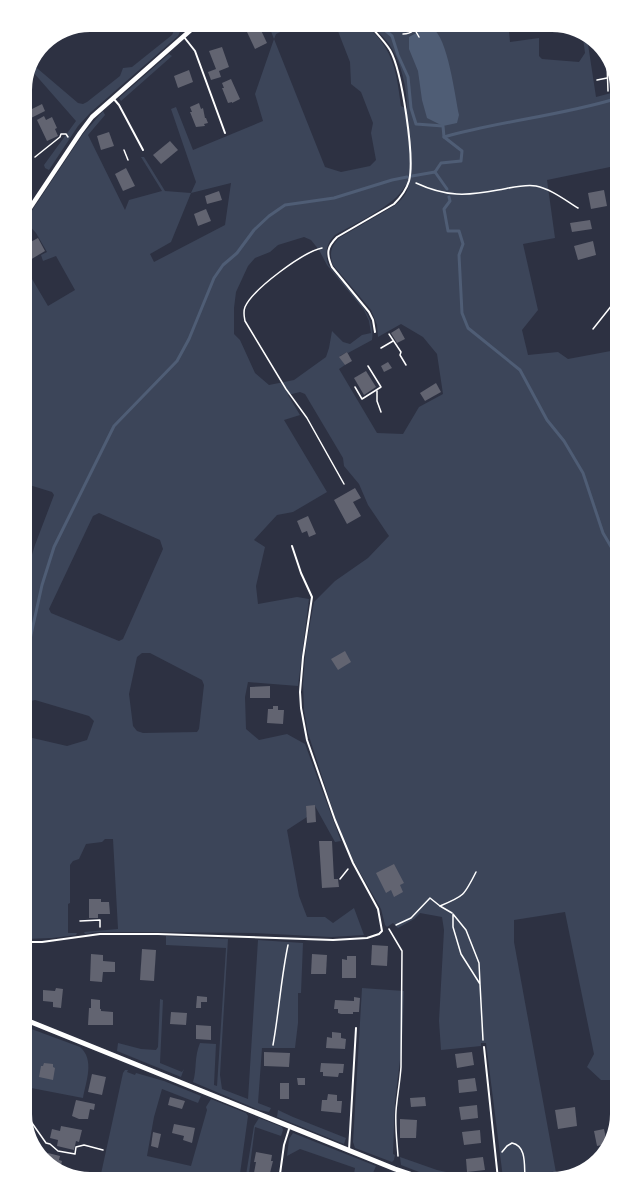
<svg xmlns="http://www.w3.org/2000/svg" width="641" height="1204" viewBox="0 0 641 1204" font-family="Manrope,sans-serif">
<rect width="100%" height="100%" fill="#2d3142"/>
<g fill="#3c4559" fill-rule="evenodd">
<path d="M176,21H179C181,27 181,31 178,36L91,112L78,126L49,170L45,168L44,165L76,121L33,72L21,86L31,63L78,103L83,104L87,102L120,76L123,68L132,67L172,35L175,28Z"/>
<path d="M267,21H305L276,34L274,39L325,167L341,172L370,166L376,160L371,133L373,123L361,92L351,84L350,62L334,21H363C370,29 379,37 385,47C396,64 398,85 401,106L407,109C407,88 401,61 389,44C383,36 375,29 369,21H508L510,42L539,38V56L542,59L579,62L585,53L582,30L586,31L596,97L615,92V194L610,167L547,180L555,238L523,244L538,310L522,330L528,355L558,352L568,359L616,350L620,1080H601L587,1067L594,1054L565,912L514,920V942L557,1178H503L486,1043H481V1046L441,1050L439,1021L444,930L442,917L420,913L414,919L398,928L393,923L387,927L385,925L381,909L354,862L336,820L308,733L304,710L303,684L306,646L314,602L335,581L368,558L389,536L368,505L359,484L344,466L343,458L305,394L300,392L288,395L300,415L284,420L327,492L293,512L277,515L254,540L265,547L256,586L258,604L297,597L309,599L298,686L248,682L245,697L246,729L259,740L287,734L305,744L341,841L335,842L315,806H306L307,817L287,830L299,896L307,917H325L333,923L354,908L364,935L331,937L252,933L151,932H96L85,934L84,932L118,929L113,839H105L102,842L86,844L79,859L73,861L70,865V903L68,904V933H77L76,935L52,938L25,939L24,736L67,746L87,740L94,721L89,716L35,700L31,701L24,711V580L35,545L54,495L52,492L23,483L22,262L48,306L75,290L56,256L43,261L41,255L47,252L36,233L25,221L83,134L103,111L105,115L88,135L125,210L129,200L162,191L141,157H144L165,191L191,193L196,182L171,109L176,107L193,150L263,121L255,94L274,39ZM231,183L225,225L154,262L150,254L171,242L191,193ZM409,185C406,195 402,200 394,206L339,238C331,247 329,253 333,265L371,310L377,325L378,337L401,324L423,337L437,354L443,394L419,407L403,434L377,433L339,369L345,365L340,356L347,352L348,353L372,340C377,310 343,287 328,264C325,252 326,244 335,235C354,224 396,205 405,186ZM304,237L311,240L319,250L327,265L364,310L369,321L371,333L362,335L350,344L343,342L332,331L329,348L326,357L294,380L269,385L255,373L240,340L234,334V308L236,292L248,266L255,258L270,252L278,245ZM99,513L160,540L163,549L123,639L119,641L51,613L49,609L93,516ZM142,653H150L202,680L204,685L199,729L197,732L143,733L137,731L133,726L129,694L137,657Z"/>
<polygon points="169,54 172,56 121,101 119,98"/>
<path d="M166,936L228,939L220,1075L222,1089L248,1099L258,940L303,943L301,993H298V1023L295,1048H262L258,1103L271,1108L269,1112L259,1110L193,1082C197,1069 194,1057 200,1043L216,1044L214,1085L217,1086L226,948L166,945Z"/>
<polygon points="362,988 404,991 402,1044 395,1101 393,1154 395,1155 394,1160 392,1162 355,1148 353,1142"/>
<polygon points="160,999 163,1000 160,1063 182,1072 184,1069 181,1077 117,1051 118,1043 141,1049 156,1050 158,1047"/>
<path d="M26,1027L80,1047C95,1060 86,1081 83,1098L26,1087Z"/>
<polygon points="125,1070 128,1070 127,1072 135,1075 136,1073 164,1081 201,1096 198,1103 162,1089 154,1117 147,1156 191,1166 207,1110 206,1107 211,1099 246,1113 248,1116 239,1181 99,1183 123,1073"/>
<polygon points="278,1110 293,1117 346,1138 344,1144 277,1117"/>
<polygon points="259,1118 282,1127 283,1130 281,1136 255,1127 248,1181 245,1181 254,1126"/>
<polygon points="293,1133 376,1166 370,1180 353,1180 355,1168 300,1149 287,1156 289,1139"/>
<polygon points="400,1157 437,1170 478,1179 437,1179 401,1165"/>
</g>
<path fill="#4f5d75" d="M432,28C448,37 455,97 459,115L457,123L443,126L427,118L422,100L418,71L409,49V37L422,30Z"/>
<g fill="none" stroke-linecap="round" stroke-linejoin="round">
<g stroke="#4f5d75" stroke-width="3">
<polyline points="374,21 392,36 398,55 408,77 411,108 416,124 443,126 444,137 462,151 461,161 441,163 435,172"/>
<path d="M444,137C500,121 559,116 615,99"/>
<polyline points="435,172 447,189"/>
<polyline points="412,176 435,172"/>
<polyline points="449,197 450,201 444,209 448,231 459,231 463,244 459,255 462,313 468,328 520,370 547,420 564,441 583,473 603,533 617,557"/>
<polyline points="25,662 42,585 54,547 114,426 177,361 189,339 214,278 223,265 237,253 254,230 269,216 285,205 334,198 392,180 407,177"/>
</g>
</g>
<g fill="#626471">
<polygon points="259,26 267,43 255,49 247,32"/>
<polygon points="222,47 229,67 219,71 221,77 211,80 208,72 216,69 209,51"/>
<polygon points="189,70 193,82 178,88 174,76"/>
<polygon points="231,79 240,99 232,103 232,102 228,103 222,88 224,88 222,83"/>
<polygon points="199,103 201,109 203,108 205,118 206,118 208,123 204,124 205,126 196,127 190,112 192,112 190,107"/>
<polygon points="42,104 45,111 25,121 22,114"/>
<polygon points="44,116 46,120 52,117 57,128 55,129 58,136 47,141 37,120"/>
<polygon points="109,132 114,146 101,150 97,136"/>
<polygon points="170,141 178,150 161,164 153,155"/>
<polygon points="126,168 135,186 123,191 115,174"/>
<polygon points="604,190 607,206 591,209 588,193"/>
<polygon points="219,191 222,200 207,204 205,196"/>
<polygon points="206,209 211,221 198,226 194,214"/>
<polygon points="590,220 592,229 572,232 570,223"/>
<polygon points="38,238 45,251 30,260 23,246"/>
<polygon points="593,241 596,255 578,260 574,246"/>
<polygon points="399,328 405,339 397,343 391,333"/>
<polygon points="347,352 352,361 345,365 339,357"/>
<polygon points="388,362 392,368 384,372 381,366"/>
<polygon points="366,371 376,387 364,395 354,378"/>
<polygon points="436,383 441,392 425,401 420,393"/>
<polygon points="355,488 361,498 353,502 361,516 347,524 334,500"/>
<polygon points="308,516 316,534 309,537 307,531 302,533 297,521"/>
<polygon points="345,651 351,662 338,670 331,659"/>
<polygon points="270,686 270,698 250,698 250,687"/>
<polygon points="273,706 278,706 278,710 284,710 283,724 267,723 268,709 273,709"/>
<polygon points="315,805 316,822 307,823 306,806"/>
<polygon points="319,841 332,841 334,879 338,879 339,887 322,888"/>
<polygon points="394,864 404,883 400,885 403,892 394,897 391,890 386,893 376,873"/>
<polygon points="89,899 101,899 101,902 109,902 110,914 98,914 98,918 89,918"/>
<polygon points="372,945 388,946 387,966 371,965"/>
<polygon points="142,949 156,950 154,981 140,980"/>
<polygon points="91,954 103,955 103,961 115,962 115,972 103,972 102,982 90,981"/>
<polygon points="312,954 327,955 326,974 311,974"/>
<polygon points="347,956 356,956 356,978 342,978 342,959 347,960"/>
<polygon points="56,988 63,989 61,1008 53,1007 53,1002 43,1001 43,990 55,991"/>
<polygon points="197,996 207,997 207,1002 201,1002 201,1008 196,1008"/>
<polygon points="354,997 360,998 359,1012 353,1012 353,1014 341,1014 338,1013 338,1009 334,1009 335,1000 354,1001"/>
<polygon points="91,999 100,1000 100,1009 101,1009 101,1011 113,1012 113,1025 88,1025 89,1008 91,1008"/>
<polygon points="171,1012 187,1013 186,1025 170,1024"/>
<polygon points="196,1025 211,1026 211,1040 196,1039"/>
<polygon points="332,1032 341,1033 341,1038 346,1039 345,1049 326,1048 327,1037 332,1038"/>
<polygon points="264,1052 290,1053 289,1067 264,1066"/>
<polygon points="472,1052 474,1065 457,1068 455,1054"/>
<polygon points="44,1063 53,1064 53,1067 55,1068 53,1080 39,1077 41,1066 43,1066"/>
<polygon points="321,1063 344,1064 343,1073 339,1073 338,1077 323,1076 323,1072 320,1072"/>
<polygon points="92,1074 106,1077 102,1095 88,1092"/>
<polygon points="297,1078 305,1078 305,1085 298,1085"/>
<polygon points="475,1078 477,1091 459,1093 458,1080"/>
<rect x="280" y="1083" width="9" height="16"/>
<polygon points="328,1094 337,1095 337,1101 342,1101 341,1113 321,1111 322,1100 327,1100"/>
<polygon points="170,1097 185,1101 182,1109 168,1105"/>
<polygon points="425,1097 426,1106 411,1107 410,1098"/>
<polygon points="76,1100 95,1104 94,1110 90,1109 88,1119 79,1119 72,1116"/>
<polygon points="477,1105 478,1118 461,1120 459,1107"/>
<polygon points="575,1107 577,1126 558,1129 555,1110"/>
<polygon points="400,1119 417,1120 416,1138 400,1138"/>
<polygon points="174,1124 195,1128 192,1143 183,1140 184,1136 172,1133"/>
<polygon points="61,1126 82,1130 79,1142 76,1141 74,1150 57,1146 58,1140 50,1138 52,1129 60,1131"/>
<polygon points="604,1129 607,1144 597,1146 594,1131"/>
<polygon points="480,1130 481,1143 464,1145 462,1132"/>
<polygon points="153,1132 161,1134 158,1148 151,1146"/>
<polygon points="256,1152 272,1155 271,1161 273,1161 269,1177 254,1173 256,1162 254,1162"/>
<polygon points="48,1153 60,1156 59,1160 62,1161 59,1173 48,1169 46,1166"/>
<polygon points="483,1157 485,1170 467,1172 466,1159"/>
</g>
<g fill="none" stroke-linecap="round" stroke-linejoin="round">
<g stroke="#fff" stroke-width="1.5">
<polyline points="415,30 419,37"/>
<path d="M403,34C413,34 415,29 419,21"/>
<polyline points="597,80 607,78"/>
<polyline points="608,91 607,64 609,61 612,60"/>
<polyline points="124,150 128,160"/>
<polyline points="35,157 60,137 61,134 66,134 68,137"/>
<path d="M416,183C446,197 467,196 498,190C510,188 524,184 536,186C551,189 565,200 578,208"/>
<path d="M322,248C303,252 253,289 245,307C243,312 244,316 245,321L286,389L307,418L344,484"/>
<polyline points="593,329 616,300"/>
<polyline points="389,334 401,352 400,355 406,365"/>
<polyline points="381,348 393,341"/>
<polyline points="355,387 362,399 381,387 368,366"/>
<polyline points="377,391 377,401 381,412"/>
<polyline points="340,879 348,869"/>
<polyline points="440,906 452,913"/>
<polyline points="80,921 100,920 100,927"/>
<path d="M396,925L411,918L430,898L440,906C464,896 464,896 476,872"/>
<path d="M389,929L402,951L401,1067C400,1082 397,1097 396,1111C395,1127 397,1141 398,1156"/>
<polyline points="480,984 479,963 466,930 453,914 453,927 461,954 480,984 483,1040"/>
<polyline points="26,988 28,988"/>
<path d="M273,1045C279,1012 281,978 288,945"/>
<polyline points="29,1123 32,1123 46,1143 50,1144 58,1151 75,1154 76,1147 84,1145 103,1150"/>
<path d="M502,1152L507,1146L512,1143C527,1146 524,1166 525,1178"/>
</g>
<g stroke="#fff" stroke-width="2">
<polyline points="182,21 188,33"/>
<path d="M366,21C374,31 383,39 390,50C402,71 415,158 409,181C406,191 401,197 394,204L337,237C327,247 326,253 332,267L369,312L373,320L375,332"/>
<polyline points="184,37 195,51 225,133"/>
<polyline points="113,98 119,105 143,150"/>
<polyline points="25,942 42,942 100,934 158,934 333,940 367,938 379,934 382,931 378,909 353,863 335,820 307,740 301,708 300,692 303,657 312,597 301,573 292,546"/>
<polyline points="484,1047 498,1179"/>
<polyline points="349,1150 356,1028"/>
<polyline points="279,1181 284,1145 289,1129"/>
</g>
<polyline stroke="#fff" stroke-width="4.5" points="22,220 80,133 92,117 201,21"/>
<polyline stroke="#fff" stroke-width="5" points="26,1020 395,1169 425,1179"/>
</g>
<path d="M0 0H641V1204H0ZM90 32H552A58 58 0 0 1 610 90V1114A58 58 0 0 1 552 1172H90A58 58 0 0 1 32 1114V90A58 58 0 0 1 90 32Z" fill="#fff" fill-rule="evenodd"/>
</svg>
